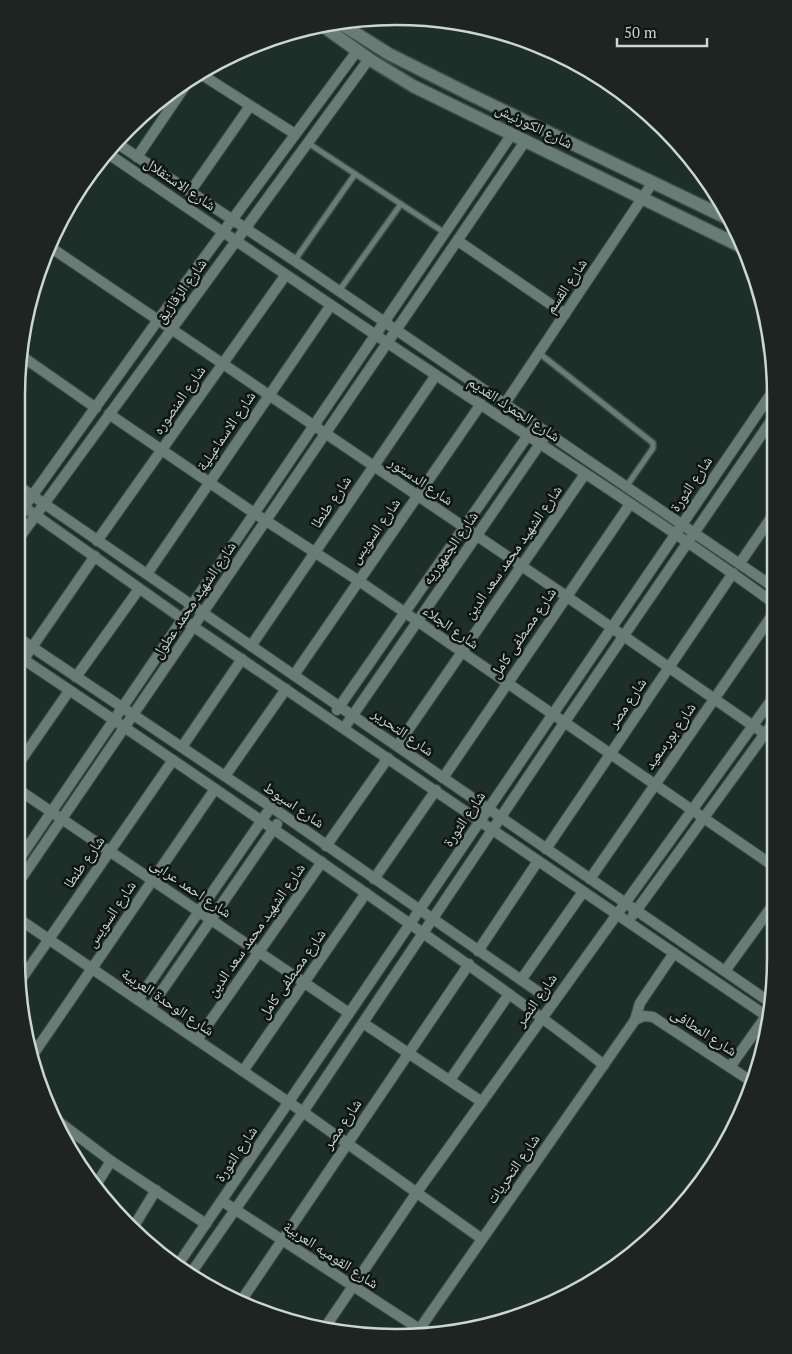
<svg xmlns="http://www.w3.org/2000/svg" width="792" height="1354" viewBox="0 0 792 1354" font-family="'PT Serif','Noto Naskh Arabic',serif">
<rect width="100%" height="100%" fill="#1e2f2a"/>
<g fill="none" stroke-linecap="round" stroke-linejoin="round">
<g stroke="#3e4c48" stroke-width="8">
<g id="service">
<polyline points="308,143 445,233"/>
<polyline points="295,260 355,174"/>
<polyline points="339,291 401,204"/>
<polyline points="539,353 653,443 653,448 626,487"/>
</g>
</g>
<g stroke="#3e4c48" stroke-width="12">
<g id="minor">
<polyline points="199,73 295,134"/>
<polyline points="115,142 295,261 775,588"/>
<path d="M107,153C216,227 325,302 436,375C549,450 665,524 775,604"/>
<polyline points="137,157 192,76"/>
<polyline points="190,192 250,106"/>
<polyline points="458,241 565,314"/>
<polyline points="50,247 566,596 775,741"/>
<polyline points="20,355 96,408"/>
<polyline points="504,405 653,182"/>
<polyline points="109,414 254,513 359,581 775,867"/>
<polyline points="17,485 771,1003"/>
<polyline points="17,502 194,627 768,1017"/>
<polyline points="17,517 158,320 357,51"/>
<polyline points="17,541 369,59"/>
<polyline points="97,541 285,276"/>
<polyline points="740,563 775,512"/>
<polyline points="147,574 331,305"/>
<polyline points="17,637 283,815 553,1002"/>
<polyline points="251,646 436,375"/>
<path d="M17,655C134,733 251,813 367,894C447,950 527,1005 604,1065"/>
<polyline points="17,669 95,556"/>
<polyline points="294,675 481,404"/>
<polyline points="76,677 139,589"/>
<polyline points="337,710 531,431"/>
<polyline points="344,728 544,438"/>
<polyline points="397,746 585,474"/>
<polyline points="182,747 242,659"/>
<polyline points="17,766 69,691"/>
<polyline points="225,776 286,689"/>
<polyline points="443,778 630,504"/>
<polyline points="16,788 349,1013"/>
<polyline points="326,846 388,758"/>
<polyline points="546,849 733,573"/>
<polyline points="16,864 512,134"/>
<polyline points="374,879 436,790"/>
<polyline points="590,879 775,611"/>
<polyline points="16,886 526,140"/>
<polyline points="633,915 775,720"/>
<polyline points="16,917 303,1112 482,1239"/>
<polyline points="478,951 538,861"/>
<polyline points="725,971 775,902"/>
<polyline points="521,980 583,892"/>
<polyline points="20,981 173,760"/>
<polyline points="138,1000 271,807"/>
<polyline points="150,1008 277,824"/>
<polyline points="635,1020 640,1003 674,953"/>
<polyline points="363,1023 482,1102"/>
<polyline points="197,1040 322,862"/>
<polyline points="32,1056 215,789"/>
<polyline points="730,1067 769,1012"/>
<polyline points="243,1071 366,893"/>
<polyline points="450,1080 509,994"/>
<polyline points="59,1122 111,1161 206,1224"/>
<polyline points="94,1188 111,1161"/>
<polyline points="222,1201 424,1332"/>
<polyline points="134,1226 156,1190"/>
<polyline points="177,1266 775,388"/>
<polyline points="189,1276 303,1112 564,723 775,415"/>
<polyline points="241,1301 469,964"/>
<polyline points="326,1326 417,1192 775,695"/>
<polyline points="416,1334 635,1020 644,1016 653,1017 754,1083"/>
</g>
</g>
<g stroke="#3e4c48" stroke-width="15">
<g id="secondary">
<polyline points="338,22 389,54 471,95 731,220"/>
<polyline points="320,24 369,59 413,86 742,247"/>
</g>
</g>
<use href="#service" stroke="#6a7c76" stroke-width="5"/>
<use href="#minor" stroke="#6a7c76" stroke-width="10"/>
<use href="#secondary" stroke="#6a7c76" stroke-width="12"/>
</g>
<g text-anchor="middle" stroke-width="5" stroke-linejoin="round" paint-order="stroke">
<g font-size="15" fill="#cbd5d2" stroke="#0e1513">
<text transform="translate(534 126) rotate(26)" y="5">شارع الكورنيش</text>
<text transform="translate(180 184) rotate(34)" y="5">شارع الاستقلال</text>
<text transform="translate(566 286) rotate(-56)" y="5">شارع القسم</text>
<text transform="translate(181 291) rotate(-54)" y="5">شارع الزقازيق</text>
<text transform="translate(179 400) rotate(-55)" y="5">شارع المنصوره</text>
<text transform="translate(514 409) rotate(33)" y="5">شارع الجمرك القديم</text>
<text transform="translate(226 431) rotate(-56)" y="5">شارع الاسماعيلية</text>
<text transform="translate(421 481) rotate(34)" y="5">شارع الدستور</text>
<text transform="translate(691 484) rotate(-56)" y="5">شارع الثورة</text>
<text transform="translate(331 502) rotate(-56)" y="5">شارع طنطا</text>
<text transform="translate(375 531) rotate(-55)" y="5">شارع السويس</text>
<text transform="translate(450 548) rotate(-55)" y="5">شارع الجمهوريه</text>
<text transform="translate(513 552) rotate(-55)" y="5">شارع الشهيد محمد سعد الدين</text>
<text transform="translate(194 600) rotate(-56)" y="5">شارع الشهيد محمد عطول</text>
<text transform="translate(451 627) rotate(35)" y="5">شارع الجلاء</text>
<text transform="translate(523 633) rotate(-56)" y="5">شارع مصطفى كامل</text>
<text transform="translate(627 703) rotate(-56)" y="5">شارع مصر</text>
<text transform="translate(403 732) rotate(35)" y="5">شارع التحرير</text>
<text transform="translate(670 736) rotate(-55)" y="5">شارع بورسعيد</text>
<text transform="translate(294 805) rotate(34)" y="5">شارع اسيوط</text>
<text transform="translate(464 819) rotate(-56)" y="5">شارع الثورة</text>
<text transform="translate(84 862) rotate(-55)" y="5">شارع طنطا</text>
<text transform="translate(191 888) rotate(34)" y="5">شارع احمد عرابى</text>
<text transform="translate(111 914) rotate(-56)" y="5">شارع السويس</text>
<text transform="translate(256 930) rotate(-55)" y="5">شارع الشهيد محمد سعد الدين</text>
<text transform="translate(292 974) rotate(-55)" y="5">شارع مصطفى كامل</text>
<text transform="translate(536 1000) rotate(-55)" y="5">شارع النصر</text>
<text transform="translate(168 1002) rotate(34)" y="5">شارع الوحدة العربية</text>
<text transform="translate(704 1032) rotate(33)" y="5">شارع المطافى</text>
<text transform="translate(342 1124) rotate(-56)" y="5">شارع مصر</text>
<text transform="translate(236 1154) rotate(-56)" y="5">شارع الثورة</text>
<text transform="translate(513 1169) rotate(-55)" y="5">شارع التحريات</text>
<text transform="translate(331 1255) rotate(33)" y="5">شارع القوميه العربية</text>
</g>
</g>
<path d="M0 0H792V1354H0ZM396 25H396A371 371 0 0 1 767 396V958A371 371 0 0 1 396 1329H396A371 371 0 0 1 25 958V396A371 371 0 0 1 396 25Z" fill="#1d2422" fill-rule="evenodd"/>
<path fill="none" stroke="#cbd5d2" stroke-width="2.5" d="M396 25H396A371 371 0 0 1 767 396V958A371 371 0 0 1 396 1329H396A371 371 0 0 1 25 958V396A371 371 0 0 1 396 25Z"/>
<path d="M617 38v8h90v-8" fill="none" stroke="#cbd5d2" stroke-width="2.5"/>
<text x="624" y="38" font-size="15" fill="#cbd5d2" stroke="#0e1513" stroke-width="4" paint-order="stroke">50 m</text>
</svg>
